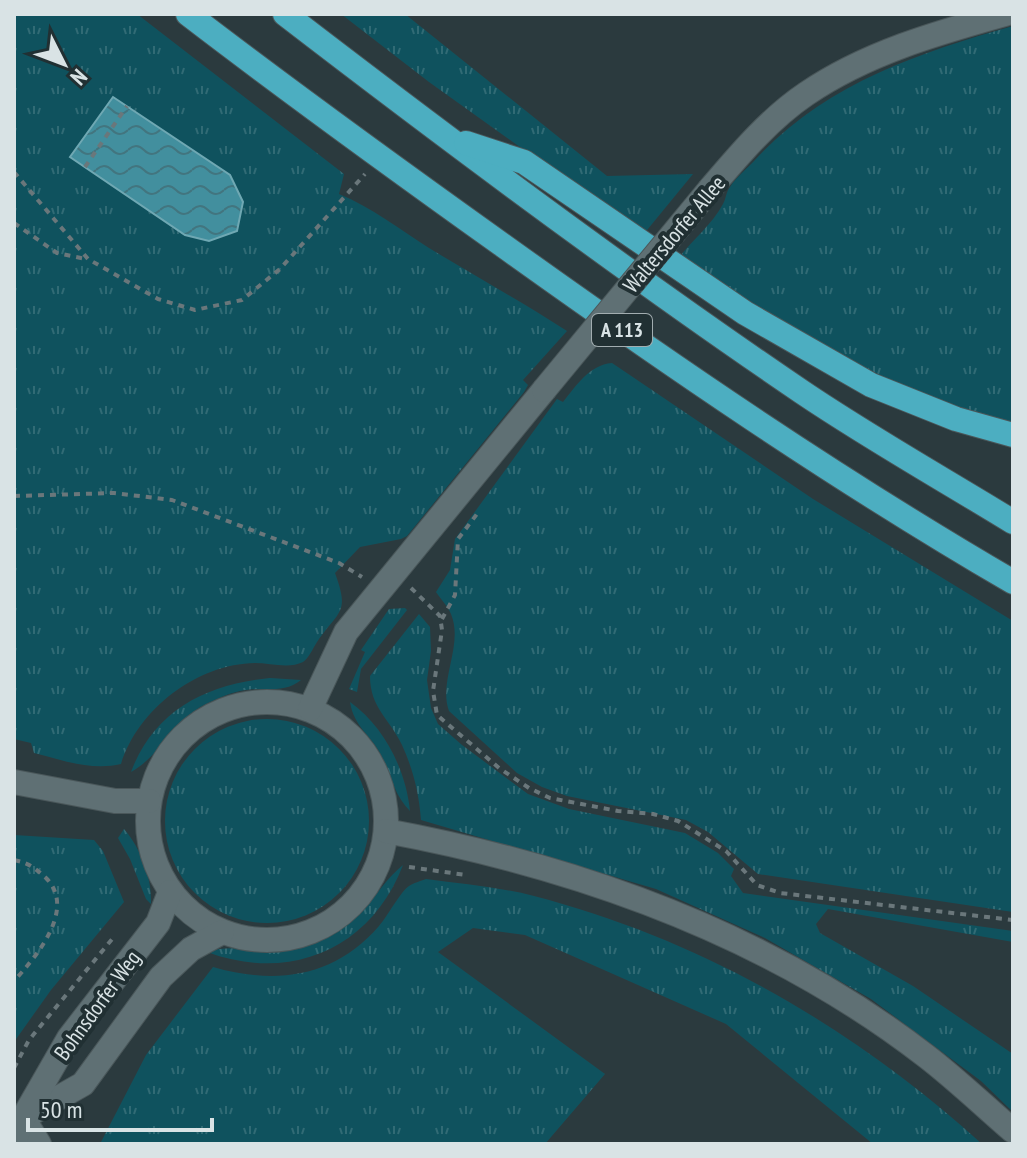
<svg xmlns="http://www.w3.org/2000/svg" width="1027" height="1158" viewBox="0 0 1027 1158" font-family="'PT Sans Narrow',sans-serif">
<defs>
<pattern id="grass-tufts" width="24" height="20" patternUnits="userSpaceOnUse" patternTransform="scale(2)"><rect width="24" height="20" fill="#0f525e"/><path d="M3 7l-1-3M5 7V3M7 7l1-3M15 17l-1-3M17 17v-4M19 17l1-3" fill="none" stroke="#316b75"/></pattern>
<pattern id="water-waves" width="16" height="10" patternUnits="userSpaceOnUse" patternTransform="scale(2)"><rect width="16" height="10" fill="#428f9e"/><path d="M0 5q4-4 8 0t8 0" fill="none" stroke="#42757f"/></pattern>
</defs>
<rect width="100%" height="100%" fill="#2b3a3e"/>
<g fill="url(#grass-tufts)">
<path d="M14,14H137L344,174L339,194C373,208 399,229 429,248C475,276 522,302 567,331L523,380L528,385L524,392L407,536L401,539L360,547L335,573C350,614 339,610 317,642C313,648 309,658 303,662C289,669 270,663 255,663C197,664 138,709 121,764C91,771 62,760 34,753L31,743L14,739Z"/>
<polygon points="341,14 405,14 607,176 693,174 643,235 429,82"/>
<path d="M1013,26V427C930,402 853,364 777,321C744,302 712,278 680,256C693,240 713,223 723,204C726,199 726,192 730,187C736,177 747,169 755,160C824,85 917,53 1013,26Z"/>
<path d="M612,363L813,499L1013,621V912L758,874L708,832L686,820L567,796L542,787L517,773L449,711C438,681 464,645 451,614C448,607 441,599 436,592L450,570L455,539L557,399L563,402C576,386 589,365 612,363Z"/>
<polygon points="405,608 407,610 361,669 357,692 349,689 365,652 361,650 389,609"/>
<path d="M419,614L430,627L431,651L427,680L431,708L438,724L462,745L528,794L569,809L685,833L718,853L734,869L731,876L743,893L1013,931V942L828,909L816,924L820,933L913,986L1013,1054V1112L981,1081L871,999L765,938L656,889L421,820C419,793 413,769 402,745C390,719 370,708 370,676Z"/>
<path d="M270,678L301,680C283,695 260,686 240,691C230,693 219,698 210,702C175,717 163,754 131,772C154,710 207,684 270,678Z"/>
<path d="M350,702C384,726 406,770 410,811C394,795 391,775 381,755C371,735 354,727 350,702Z"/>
<circle cx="267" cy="821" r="102"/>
<path d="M124,829C141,849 152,877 151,904L146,899L130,859L118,838Z"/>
<polygon points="14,835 94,840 103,851 124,902 51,990 14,1042"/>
<path d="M403,865C371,949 290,983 207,952C232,943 265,954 293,949C321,945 347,926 366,906C379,892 388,877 403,865Z"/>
<path d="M426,879C462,884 499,887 534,896C703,940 854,1028 982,1144H873L726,1024L525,935L473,928L438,952L605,1074L545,1144H100L146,1055L213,967C276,985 334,978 379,926C387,917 401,891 409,886C413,883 421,881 426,879Z"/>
</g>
<polygon fill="url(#water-waves)" stroke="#6fa8b3" stroke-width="2" points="113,97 230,175 243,202 237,231 209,241 185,235 70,157"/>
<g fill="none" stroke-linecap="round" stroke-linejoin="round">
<g stroke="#4a575a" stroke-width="26">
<g id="minor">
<path d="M710,189C739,155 769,119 806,94C866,53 937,33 1005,14"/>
<circle cx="267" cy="821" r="119"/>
<polyline points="310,709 346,632 544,390"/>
<polyline points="14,782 115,801 149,801"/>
<path d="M386,831C580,867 768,934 926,1056C956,1079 984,1106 1013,1131"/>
<polyline points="23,1118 83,1084 161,977 191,949 222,932"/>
<polyline points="23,1118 39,1144"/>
<polyline points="14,1143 23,1118 69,1038 158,923 170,892"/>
</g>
</g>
<g stroke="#4a575a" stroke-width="26">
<g id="highway">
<path d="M188,14C291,93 396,169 501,244C667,363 836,479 1013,582"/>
<path d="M285,14C454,144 625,272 802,392C870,438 943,479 1013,522"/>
<polyline points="466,143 524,162 745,313 871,385 956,419 1013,435"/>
</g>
</g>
<g stroke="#6a777b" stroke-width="4" stroke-dasharray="6 6" stroke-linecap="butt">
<polyline points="85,167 127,106"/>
<polyline points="14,172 88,259 158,299 195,310 242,300 280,269 365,174"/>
<polyline points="14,223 57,253 86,259"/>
<polyline points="14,496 114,493 172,500 339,563 362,577"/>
<polyline points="411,588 440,616 442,630 433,691 437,715 499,768 529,788 550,798 618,811 653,814 678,821 726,851 757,885 780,893 1013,920"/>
<polyline points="442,619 455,595 458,539 480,510"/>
<path d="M14,860C29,863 35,868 46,878C77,909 36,957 14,981"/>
<polyline points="409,867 466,875"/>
<polyline points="14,1068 29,1040 113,938"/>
</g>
<use href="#minor" stroke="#5f7074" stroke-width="24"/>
<use href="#highway" stroke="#4caec1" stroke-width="24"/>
<g stroke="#4a575a" stroke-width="26" stroke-linecap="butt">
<polyline id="minor-bridge" points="544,390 710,189"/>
</g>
<use href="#minor-bridge" stroke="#5f7074" stroke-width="24"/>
</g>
<g text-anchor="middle" stroke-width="8" stroke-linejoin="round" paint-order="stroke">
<rect fill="#213033" stroke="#a2adb0" stroke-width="2" x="592" y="314" width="60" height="32" rx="6"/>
<g font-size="20" font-weight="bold" fill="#d9e3e5">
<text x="622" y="337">A 113</text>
</g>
<g font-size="22" fill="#d9e3e5" stroke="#213033">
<text transform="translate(674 234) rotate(-50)" y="8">Waltersdorfer Allee</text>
<text transform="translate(97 1005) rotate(-54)" y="8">Bohnsdorfer Weg</text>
</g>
</g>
<rect width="1027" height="1158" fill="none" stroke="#d9e3e5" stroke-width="32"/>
<g transform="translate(64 64) rotate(132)" stroke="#213033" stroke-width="6" paint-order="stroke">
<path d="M0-6L14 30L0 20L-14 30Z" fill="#d9e3e5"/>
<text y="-12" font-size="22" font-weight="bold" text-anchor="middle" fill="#d9e3e5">N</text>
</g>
<path d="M28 1118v12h184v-12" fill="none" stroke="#d9e3e5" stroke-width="4"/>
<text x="40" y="1118" font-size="24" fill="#d9e3e5" stroke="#213033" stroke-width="6" paint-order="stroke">50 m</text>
</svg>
